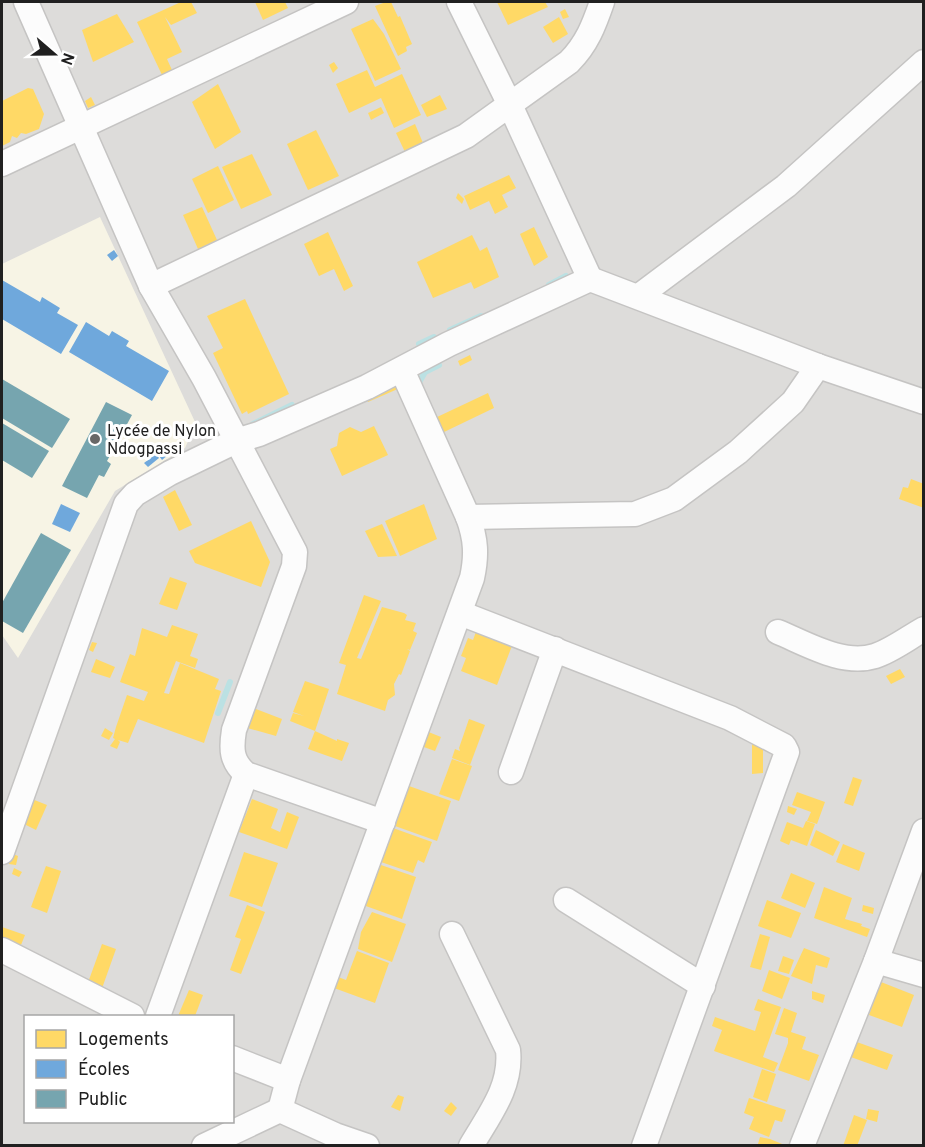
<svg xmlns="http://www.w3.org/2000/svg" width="925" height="1147" viewBox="0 0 925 1147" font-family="Overpass,sans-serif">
<rect width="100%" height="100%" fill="#eeece9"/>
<path fill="#dddcda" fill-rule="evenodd" d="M2,2H923V1145L2,1146ZM26,1016H232V1122H26Z"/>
<polygon fill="#f7f4e5" points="100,217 196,424 185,448 115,491 18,658 2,635 2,264"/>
<g fill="#ffd966">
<polygon points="181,2 191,2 197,13 171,25 165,17 182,52 167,59 172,70 162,75 137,22"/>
<polygon points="255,2 285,2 288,8 263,20"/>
<polygon points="386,2 391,2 398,17 400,16 412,44 406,47 407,51 398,56 375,6"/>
<polygon points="497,2 545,2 548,7 508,25"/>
<polygon points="565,9 569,17 563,19 560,12"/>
<polygon points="117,14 134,42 93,62 82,30"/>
<polygon points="559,17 568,34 553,43 543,27"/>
<polygon points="373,19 384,34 401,69 375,81 351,29"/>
<polygon points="334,62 338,68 333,73 329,65"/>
<polygon points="367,70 375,87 402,74 421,115 394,128 381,98 349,113 336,84"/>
<polygon points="218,84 241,132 215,149 192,102"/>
<polygon points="28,88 33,89 44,114 39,129 26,134 21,133 17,138 12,136 10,142 2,146 2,101"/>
<polygon points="440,95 447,109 427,117 421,105"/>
<polygon points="91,97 95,105 88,108 85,101"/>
<polygon points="381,107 384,113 371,120 368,113"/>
<polygon points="415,124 423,143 405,152 396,133"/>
<polygon points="316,130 339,176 308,190 287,144"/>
<polygon points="252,154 272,195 241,209 222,167"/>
<polygon points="218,166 234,200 208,213 192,179"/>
<polygon points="509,175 516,188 502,195 508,207 495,214 489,201 470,210 464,196"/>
<polygon points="458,193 464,199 462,204 456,198"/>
<polygon points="202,207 217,240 198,249 183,215"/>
<polygon points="534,227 548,257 534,266 520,234"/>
<polygon points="328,232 353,286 344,291 334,269 319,276 304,244"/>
<polygon points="472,235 480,251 487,247 499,277 474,289 471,282 433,298 417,262"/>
<polygon points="245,299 289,394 248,414 247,411 242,414 213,353 223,348 207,316"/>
<polygon points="470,355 472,360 460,366 458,361"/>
<polygon points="397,381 400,388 368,402 366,395"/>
<polygon points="488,393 494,408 442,433 435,418"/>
<polygon points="374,426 388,455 342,476 330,449 337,446 339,433 350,427 361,432"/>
<polygon points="911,479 924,484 924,508 899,499 903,487 908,488"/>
<polygon points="175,490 192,525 179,531 163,497"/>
<polygon points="424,504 437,539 400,556 385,521"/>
<polygon points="251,521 270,562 261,587 195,563 189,551"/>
<polygon points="382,524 397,556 378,557 365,531"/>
<polygon points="170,577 187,583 177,610 159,604"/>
<polygon points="364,595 381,601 357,658 361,659 382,607 404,613 407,615 405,620 416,623 413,631 417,633 410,650 407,649 410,651 401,675 399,674 394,684 395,695 388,700 385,711 337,694 346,665 339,663"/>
<polygon points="172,625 198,634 190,656 198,659 195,668 176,661 164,693 169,694 180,663 219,679 215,689 221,691 204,743 138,719 128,743 118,740 120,742 117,749 110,746 115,739 113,738 116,727 127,695 144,701 148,692 120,682 130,654 135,656 142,628 167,637"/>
<polygon points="477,629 513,643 497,685 461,671 466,658 461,656 468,638 473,640"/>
<polygon points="92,642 97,643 93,652 89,650"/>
<polygon points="96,659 115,667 110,678 91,672"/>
<polygon points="900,669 905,677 891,684 886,676"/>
<polygon points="305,681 329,689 315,731 290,721 293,713 304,716 293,712"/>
<polygon points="251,707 282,719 276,736 244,727"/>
<polygon points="469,719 485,725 470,765 452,758 455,749 460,751 459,748"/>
<polygon points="105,728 113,733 109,740 101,736"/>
<polygon points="315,731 337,741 337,739 349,743 342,761 308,749"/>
<polygon points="426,731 441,737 435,751 421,746"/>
<polygon points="752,744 763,744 763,773 752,774"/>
<polygon points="452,759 472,766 459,801 439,794"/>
<polygon points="853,777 862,780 853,806 844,803"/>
<polygon points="409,786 451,801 437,841 395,826"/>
<polygon points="797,792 825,802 817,824 807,821 811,812 792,805"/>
<polygon points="32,799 47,805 36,830 22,823"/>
<polygon points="252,799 278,809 271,828 280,832 287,812 299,817 287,849 239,832"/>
<polygon points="788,806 797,809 794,815 787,812"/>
<polygon points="806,821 815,824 807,846 791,840 789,845 780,841 787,822 803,828"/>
<polygon points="393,828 432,842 424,863 418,860 413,873 381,862"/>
<polygon points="816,830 840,842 833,856 810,845"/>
<polygon points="843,844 865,853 859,871 836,862"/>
<polygon points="244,852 278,863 262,907 229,896"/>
<polygon points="10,853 18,856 16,865 9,864"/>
<polygon points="378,864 416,877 402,919 363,905"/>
<polygon points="46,866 61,871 47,913 31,907"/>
<polygon points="14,868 22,872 19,877 12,874"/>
<polygon points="791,873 815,883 805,908 781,898"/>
<polygon points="824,887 852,898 845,919 862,924 861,926 870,929 867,937 814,918"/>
<polygon points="767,900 801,913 791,938 758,926"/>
<polygon points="247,905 265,912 241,974 230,970 241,939 235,937"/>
<polygon points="863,905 874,908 873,914 862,911"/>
<polygon points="372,912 406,924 392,962 358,949 361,932"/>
<polygon points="2,927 25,935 19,950 2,944"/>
<polygon points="760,934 770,937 761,970 750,967"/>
<polygon points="102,944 116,949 100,994 86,988"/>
<polygon points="804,948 830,958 827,968 816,965 812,984 791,976"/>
<polygon points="357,951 389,963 375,1003 334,988 338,977 346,980"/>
<polygon points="783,956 794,960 789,974 778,971"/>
<polygon points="769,970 790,978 782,999 762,991"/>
<polygon points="881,982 914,995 902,1027 869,1015"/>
<polygon points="189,990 203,995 195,1016 178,1016"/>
<polygon points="812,991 825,995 823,1003 812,999"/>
<polygon points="758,999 781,1007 763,1057 778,1063 774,1072 714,1051 722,1030 712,1026 715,1017 755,1031 761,1012 754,1010"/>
<polygon points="784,1008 797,1013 791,1032 806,1037 802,1049 819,1055 809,1081 778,1070 788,1043 788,1038 775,1034"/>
<polygon points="854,1041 893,1055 887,1070 848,1056"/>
<polygon points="762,1069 776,1074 767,1102 753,1097"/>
<polygon points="398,1095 404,1097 400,1111 391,1107"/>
<polygon points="749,1098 786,1110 782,1122 775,1120 769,1137 749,1129 754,1117 744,1113"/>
<polygon points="451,1102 457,1108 451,1116 444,1111"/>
<polygon points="868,1109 879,1111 877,1122 866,1119"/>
<polygon points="854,1115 867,1120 857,1146 843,1146"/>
<polygon points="760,1137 770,1139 787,1146 761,1146 758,1144"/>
</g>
<g fill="#6fa8dc">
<polygon points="114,250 118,256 112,261 107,255"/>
<polygon points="2,280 40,302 42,297 60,308 57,313 78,325 61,354 2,319"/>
<polygon points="86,322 109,336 112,331 129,341 126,346 169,371 152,401 69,352"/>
<polygon points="170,445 174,450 162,460 157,453"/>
<polygon points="156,454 159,458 148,467 144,463"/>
<polygon points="61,504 80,513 70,532 52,524"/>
</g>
<g fill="#76a5af">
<polygon points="2,379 70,419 52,448 2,418"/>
<polygon points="106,402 132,415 107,461 111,464 104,477 99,475 87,498 62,486"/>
<polygon points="2,423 49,451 32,478 2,460"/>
<polygon points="41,533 71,550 23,633 2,621 2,603"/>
</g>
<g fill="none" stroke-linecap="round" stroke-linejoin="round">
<g stroke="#bbe1e3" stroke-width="6">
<polyline points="549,285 566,276"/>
<polyline points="450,330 481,316"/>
<polyline points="419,344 434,337"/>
<polyline points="417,386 425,372 439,365"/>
<polyline points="253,424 292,405"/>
<polyline points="218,713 230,682"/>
</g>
<g stroke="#c5c4c3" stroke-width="27">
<g id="minor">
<path d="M26,2L151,286L204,378L295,552L294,566L234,730C231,749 231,761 246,774L383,822"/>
<polyline points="459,2 510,105 590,279"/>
<polyline points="2,164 346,2"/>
<path d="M151,286L466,136L569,62C587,44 594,25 602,2"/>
<polyline points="639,296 786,186 924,62"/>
<polyline points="468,517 635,514 674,499 738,452 793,402 818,366"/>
<polyline points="460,613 730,718 784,746 787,752 644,1146"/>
<path d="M778,632C807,644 843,666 875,656C891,651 908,638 924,629"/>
<polyline points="511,772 555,649"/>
<polyline points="2,852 126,504 135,494 170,473 236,441 259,434 367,387 449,344 590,279 818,366 924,402"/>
<polyline points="566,900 703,986"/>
<path d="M452,934L508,1050C512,1087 489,1115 471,1146"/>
<polyline points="2,950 132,1016"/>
<polyline points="876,961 924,975"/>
<polyline points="158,1016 246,774"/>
<polyline points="232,1058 288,1080"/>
<polyline points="204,1146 280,1110"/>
<path d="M367,1146L335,1135L280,1110L288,1080L472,578C477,555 476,539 468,517L402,370"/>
<polyline points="802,1146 876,961 924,831"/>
</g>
</g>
<use href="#minor" stroke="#fcfcfc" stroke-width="24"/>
</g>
<circle fill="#686766" stroke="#fff" stroke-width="2" cx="95" cy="439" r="6"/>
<g text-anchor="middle" stroke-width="6" stroke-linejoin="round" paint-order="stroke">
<g font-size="16" fill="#202020" stroke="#fff" text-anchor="start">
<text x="107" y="436">Lycée de Nylon<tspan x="107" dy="18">Ndogpassi</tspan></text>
</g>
</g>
<rect width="925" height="1147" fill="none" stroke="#202020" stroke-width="6"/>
<rect x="24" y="1015" width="210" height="108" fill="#ffffff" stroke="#a6a6a6" stroke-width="1.5"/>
<rect x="36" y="1030" width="30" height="18" fill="#ffd966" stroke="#a6a6a6" stroke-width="1.5"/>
<text x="78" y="1045" font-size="18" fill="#202020">Logements</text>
<rect x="36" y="1060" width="30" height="18" fill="#6fa8dc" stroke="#a6a6a6" stroke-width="1.5"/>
<text x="78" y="1075" font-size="18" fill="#202020">Écoles</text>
<rect x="36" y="1090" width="30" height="18" fill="#76a5af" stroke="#a6a6a6" stroke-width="1.5"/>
<text x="78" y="1105" font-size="18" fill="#202020">Public</text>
<g transform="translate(54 54) rotate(110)" stroke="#ffffff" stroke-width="4.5" paint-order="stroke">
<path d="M0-4.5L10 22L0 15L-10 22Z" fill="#202020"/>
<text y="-9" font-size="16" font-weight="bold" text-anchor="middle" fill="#202020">N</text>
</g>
</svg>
